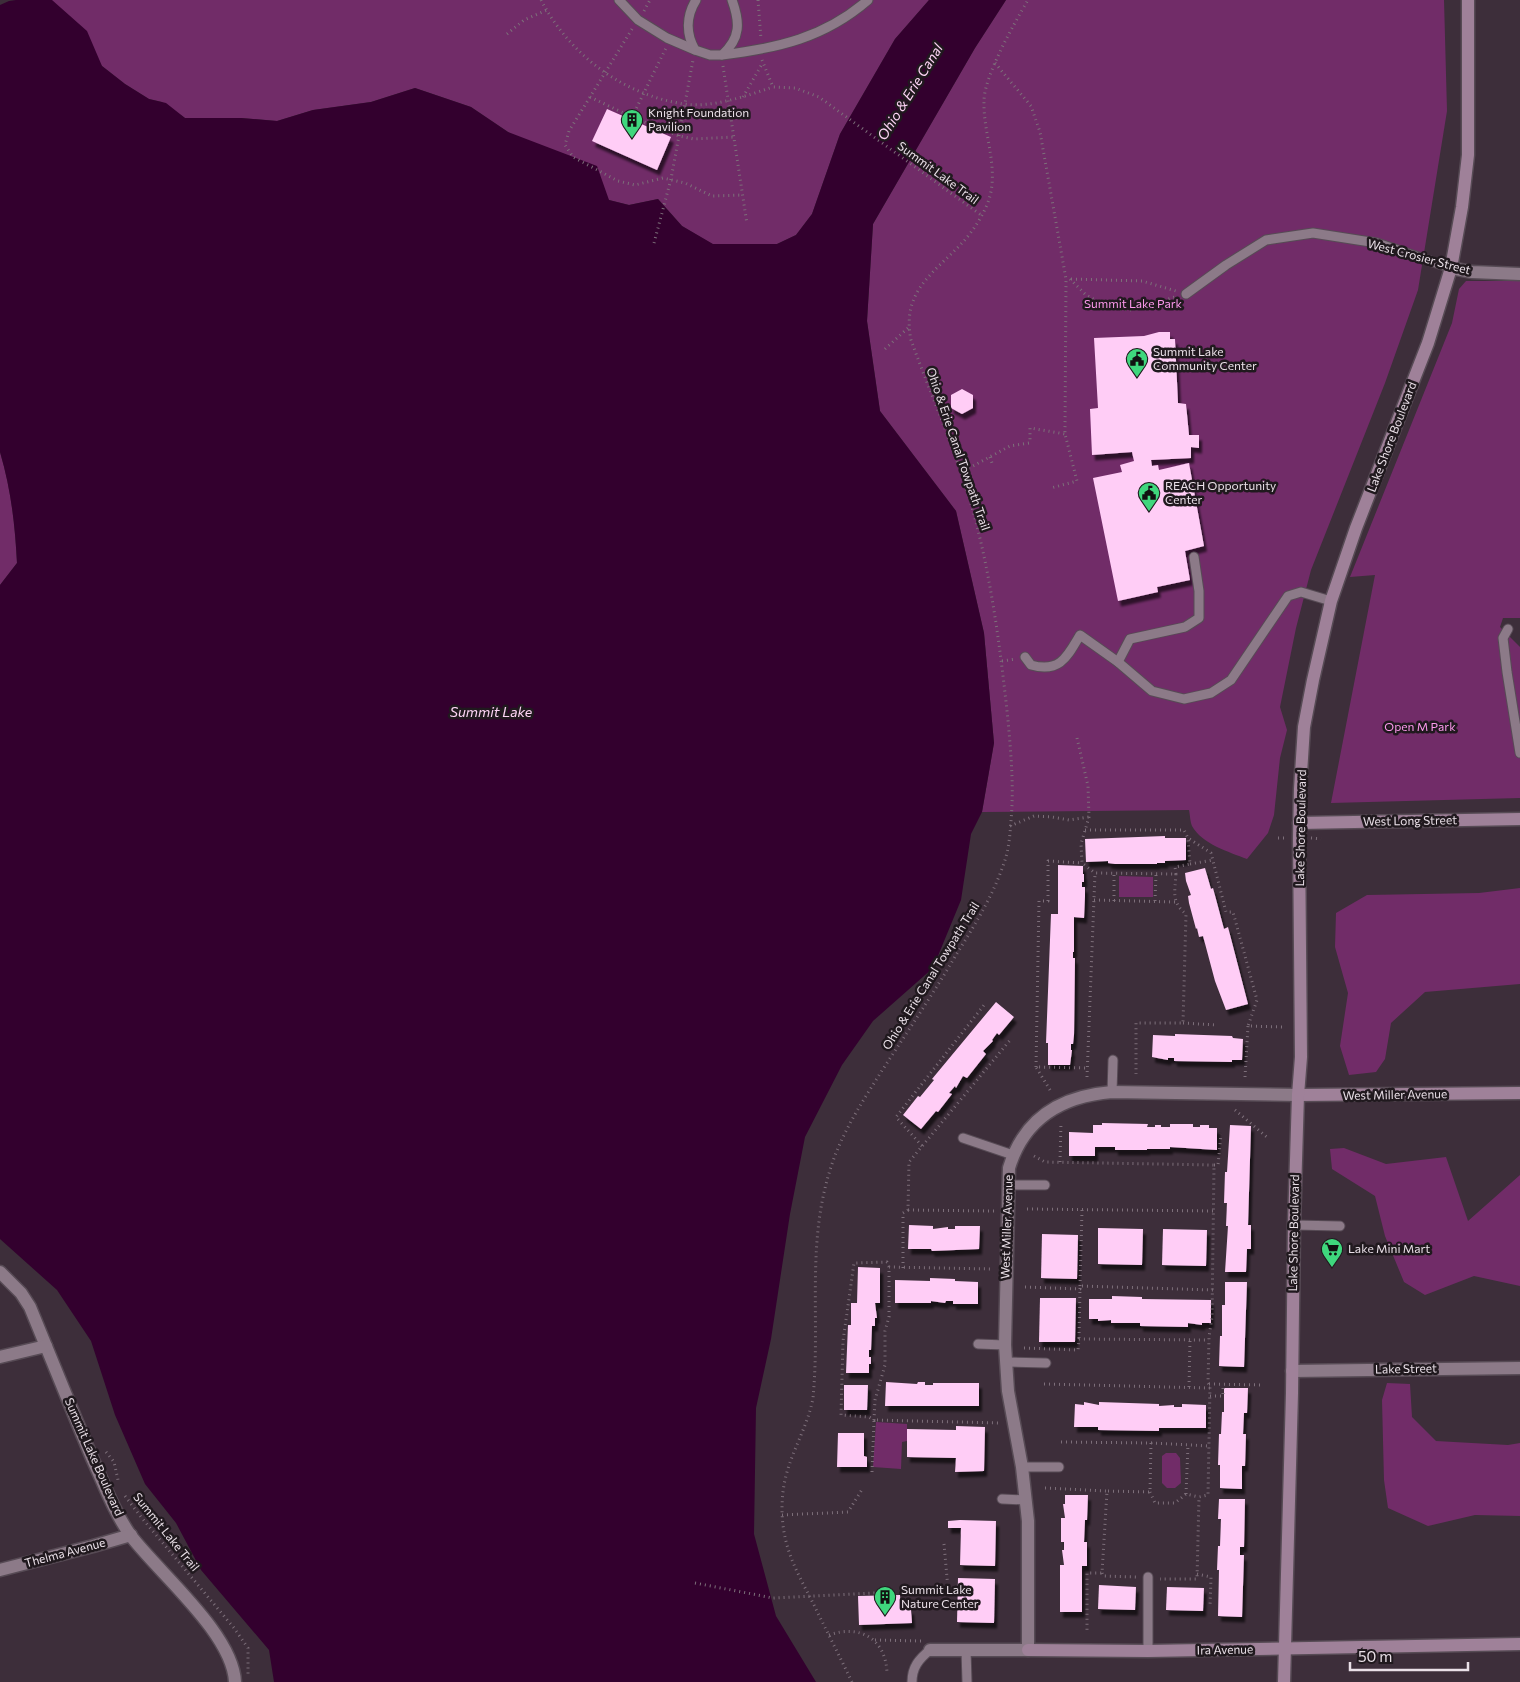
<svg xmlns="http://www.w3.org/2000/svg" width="1520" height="1682" viewBox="0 0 1520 1682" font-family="Commissioner,sans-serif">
<defs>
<filter id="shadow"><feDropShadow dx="3" dy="5.5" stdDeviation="1" flood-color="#0009"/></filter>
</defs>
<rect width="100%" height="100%" fill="#3d2e3a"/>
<g fill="#712c68">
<polygon points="50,0 929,0 895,39 840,134 812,214 796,235 777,244 712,244 682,226 658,199 629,205 609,200 471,107 415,88 371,102 313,110 277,121 241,118 185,118 162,102 149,99 125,84 102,66"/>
<path d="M1006,0H1444L1447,111L1418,290L1385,383L1311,570L1296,628L1280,707L1287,730L1280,758L1274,815L1268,833L1247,859C1229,852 1202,844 1192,826C1190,821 1190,814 1189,810L982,812L994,743L984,633L956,511L880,411L867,321L873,224L975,48Z"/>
<polygon points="1466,281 1520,281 1520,618 1503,618 1500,627 1520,647 1520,798 1331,803 1375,575 1350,577 1452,323 1459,289"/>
<path d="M0,452C11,489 15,524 17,563L0,585Z"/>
<polygon points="1119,876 1153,877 1153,897 1119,897"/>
<polygon points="1520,888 1520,984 1425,992 1391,1023 1385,1059 1376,1072 1349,1075 1340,1046 1348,993 1335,947 1336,913 1367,895 1479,893"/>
<polygon points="1344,1148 1386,1164 1446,1157 1468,1221 1520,1175 1520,1286 1474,1276 1425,1295 1404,1282 1385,1236 1375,1196 1332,1169 1330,1149"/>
<polygon points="1387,1383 1410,1384 1412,1417 1436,1441 1508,1445 1520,1443 1520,1516 1475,1515 1428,1526 1388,1508 1384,1480 1382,1400"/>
<polygon points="876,1422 907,1424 907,1441 902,1442 901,1469 873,1467"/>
<polygon points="1166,1453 1176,1453 1180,1458 1181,1483 1175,1488 1167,1488 1162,1483 1162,1456"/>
</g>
<path fill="#33002e" d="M16,0H52L87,31L102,66L125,84L149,99L166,103L185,118H241L277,121L313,110L371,102L415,88L471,107L508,132L597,166L609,200L629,205L658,199L682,226L713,244H777L796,235L812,214L840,134L895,39L929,0H1006L975,48L873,224L867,321L880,411L956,511L984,633L994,743L982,812L971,834L961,900L933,968L873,1021L842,1065L805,1137L790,1214L771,1339L756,1408L754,1534L776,1616L816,1682H274L269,1650L201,1570L176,1523L145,1484L115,1415L91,1341L57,1290L0,1239V585L17,563C15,524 11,490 0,452V5L9,1Z"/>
<g fill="#ffcdf6" filter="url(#shadow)">
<polygon points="607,109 671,137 657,170 592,141"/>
<polygon points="1159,332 1170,332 1170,339 1175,339 1178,403 1186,404 1189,435 1199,435 1199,448 1191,447 1191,458 1151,460 1152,466 1158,465 1159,470 1189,463 1204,546 1185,551 1190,580 1157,587 1158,592 1118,601 1093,478 1122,472 1120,465 1134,461 1132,452 1092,455 1090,409 1098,408 1094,338 1144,336"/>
<polygon points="962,389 973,395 973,408 962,414 951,408 951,395"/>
<polygon points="1165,836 1165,838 1186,838 1186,860 1165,861 1165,863 1157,863 1157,864 1115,864 1108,863 1108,861 1086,862 1085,839"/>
<polygon points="1058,865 1083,866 1083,874 1084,874 1084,882 1082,882 1082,887 1085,887 1085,896 1084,918 1074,917 1074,952 1073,952 1073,958 1075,958 1074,1035 1073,1044 1071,1044 1071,1050 1072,1050 1070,1065 1048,1065 1048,1043 1046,1043 1051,914 1058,914"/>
<polygon points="1205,868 1211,889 1213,888 1224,929 1228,927 1248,1004 1226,1010 1215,981 1203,936 1199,937 1197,928 1196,929 1189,903 1188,896 1191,895 1186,881 1185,873"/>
<polygon points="996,1002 1014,1017 999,1035 997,1033 992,1040 993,1041 983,1051 986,1054 967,1078 963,1076 956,1088 955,1086 949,1093 952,1094 938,1112 936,1111 921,1129 903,1115 918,1096 920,1097 934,1080 932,1079"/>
<polygon points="1175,1034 1232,1036 1233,1038 1243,1039 1242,1060 1232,1060 1232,1062 1174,1061 1174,1058 1168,1058 1168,1060 1152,1057 1153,1035 1175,1036"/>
<polygon points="1102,1123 1148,1124 1147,1127 1155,1127 1155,1125 1161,1125 1161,1127 1170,1127 1170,1124 1193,1124 1193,1127 1200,1127 1200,1125 1209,1125 1209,1128 1217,1128 1217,1150 1170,1147 1170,1149 1147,1149 1147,1150 1115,1150 1115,1147 1095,1147 1095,1156 1069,1156 1069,1132 1093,1133 1093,1125 1102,1125"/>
<polygon points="1230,1125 1251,1126 1248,1225 1251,1225 1251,1249 1247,1249 1246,1272 1225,1272 1228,1226 1226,1226 1227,1203 1224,1203 1225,1172 1227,1172"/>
<polygon points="909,1225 933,1226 933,1229 948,1227 948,1229 955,1229 955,1226 980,1226 979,1249 932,1251 931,1249 908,1249"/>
<polygon points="1098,1228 1143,1229 1142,1265 1098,1264"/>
<polygon points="1163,1229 1207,1230 1206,1266 1162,1265"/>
<polygon points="1042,1234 1078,1235 1077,1279 1041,1278"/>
<polygon points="858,1267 880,1268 880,1303 875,1303 877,1318 875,1318 875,1326 872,1326 871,1350 869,1350 869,1357 871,1357 871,1364 869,1364 869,1373 846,1373 848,1325 851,1325 851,1303 857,1303"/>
<polygon points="930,1278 955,1279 955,1281 978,1282 978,1304 953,1304 953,1301 946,1301 945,1303 931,1301 931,1303 895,1303 895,1280 930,1281"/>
<polygon points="1225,1282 1247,1282 1244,1367 1219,1366 1220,1336 1222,1336 1222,1305 1225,1305"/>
<polygon points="1112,1296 1142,1297 1142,1299 1211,1300 1211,1323 1202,1323 1202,1325 1188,1323 1188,1327 1140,1326 1140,1323 1111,1323 1111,1320 1098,1321 1098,1319 1089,1319 1089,1299 1112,1299"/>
<polygon points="1040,1298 1076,1298 1075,1342 1039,1342"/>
<polygon points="886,1382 917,1384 918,1382 925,1382 925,1385 933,1385 933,1383 979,1383 979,1406 885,1406"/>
<polygon points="844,1385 868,1385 867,1410 844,1410"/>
<polygon points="1224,1388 1248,1388 1247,1413 1244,1413 1243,1434 1246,1434 1245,1466 1242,1466 1242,1489 1220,1488 1220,1465 1218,1465 1219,1434 1221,1434 1222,1412 1224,1412"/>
<polygon points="1084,1402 1099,1405 1099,1402 1159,1404 1159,1406 1174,1405 1174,1407 1182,1407 1182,1404 1206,1405 1206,1428 1159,1428 1159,1431 1098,1430 1098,1427 1074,1427 1075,1404 1084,1405"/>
<polygon points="956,1426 985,1427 984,1471 955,1472 956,1458 907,1457 907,1429 956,1430"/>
<polygon points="838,1433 864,1433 864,1456 867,1457 867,1467 837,1467"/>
<polygon points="1065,1495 1088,1495 1087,1520 1085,1520 1084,1542 1087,1542 1087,1566 1082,1566 1082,1612 1060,1612 1060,1565 1064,1565 1062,1550 1064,1550 1064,1542 1061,1542 1061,1518 1065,1518 1063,1504 1065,1504"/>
<polygon points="1219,1499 1245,1499 1244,1547 1240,1547 1240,1555 1244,1555 1242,1617 1218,1616 1219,1570 1217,1570 1218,1546 1220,1546 1221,1519 1218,1519"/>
<polygon points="960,1520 996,1521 995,1566 960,1565 961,1528 948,1528 948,1521"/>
<polygon points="958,1578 995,1579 994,1623 957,1622"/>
<polygon points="1099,1585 1136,1587 1135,1610 1098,1609"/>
<polygon points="1167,1587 1204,1588 1203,1611 1166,1610"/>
<polygon points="900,1595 901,1609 911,1609 912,1623 859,1625 858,1596"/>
</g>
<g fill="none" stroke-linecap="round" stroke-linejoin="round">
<g stroke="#574b55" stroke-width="11">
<g id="lane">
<polyline points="619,0 638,20 667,38 695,50"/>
<path d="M696,0C686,16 686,34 695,50L710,55H722C741,38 740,22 732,0"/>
<path d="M722,55C778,48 824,38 868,0"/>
<polyline points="1186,294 1226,265 1266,240 1313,233 1377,243 1451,268"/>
<polyline points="1508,629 1503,638 1507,672 1520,753"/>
<path d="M1025,657L1031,665C1060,673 1067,657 1080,635L1118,662L1152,691L1184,699L1211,693L1231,680L1288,596L1301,592L1331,601"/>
<polyline points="1118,662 1130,639 1185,627 1199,618 1199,591 1194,557"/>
<polyline points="1112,1092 1113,1060"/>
<polyline points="963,1138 1013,1155"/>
<polyline points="1009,1185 1045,1185"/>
<polyline points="1294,1225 1340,1226"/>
<polyline points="978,1344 1005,1345"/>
<polyline points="1007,1362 1046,1363"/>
<polyline points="1022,1467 1059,1467"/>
<polyline points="1002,1499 1025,1500"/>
<polyline points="966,1650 967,1682"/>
<polyline points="1148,1651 1148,1577"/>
<path d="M912,1682C912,1667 919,1659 930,1650"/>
</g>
</g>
<g stroke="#574b55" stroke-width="15">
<g id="street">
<polyline points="1451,268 1472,272 1520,274"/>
<path d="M0,1272L21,1293L30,1307C51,1358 71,1408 92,1458C104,1484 114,1512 131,1536C160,1574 233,1634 235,1682"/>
<polyline points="0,1357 46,1346"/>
<polyline points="1292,1371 1520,1368"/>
<polyline points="0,1570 93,1546 131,1535"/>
<path d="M930,1650H1028V1521L1022,1467L1008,1391L1005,1345L1009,1168C1024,1118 1062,1096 1112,1092L1298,1095"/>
</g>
</g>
<g stroke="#574b55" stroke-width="15">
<g id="secondary">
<polyline points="1299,823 1520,819"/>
<polyline points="1298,1095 1520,1093"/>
<polyline points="1028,1650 1148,1651 1520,1644"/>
<polyline points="1284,1682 1292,1393 1294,1225 1298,1095 1301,1057 1299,838 1300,789 1304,727 1313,680 1331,601 1356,528 1428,343 1451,268 1462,207 1468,155 1468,0"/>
</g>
</g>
<g stroke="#7d6f7a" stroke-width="3" stroke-dasharray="1 4" stroke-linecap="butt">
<path d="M541,0C570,55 623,95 684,104C713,108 746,96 773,87"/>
<polyline points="758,0 761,39"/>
<polyline points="644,11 650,0"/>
<polyline points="632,29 569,131 565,145 573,157 618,181 635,185 663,178 685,183 712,196 743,195"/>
<polyline points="507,34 524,20 547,10"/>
<polyline points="762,60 773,87 795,88 819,97 981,215"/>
<polyline points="995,63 1031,106 1040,132 1066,279 1065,434 1077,481 1051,488"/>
<polyline points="723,66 747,224"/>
<polyline points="590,97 632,117 679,136 694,139 734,137"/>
<polyline points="743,97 762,64"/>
<polyline points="632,117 666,48"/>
<polyline points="654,243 671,179 693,60"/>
<polyline points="1070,279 1086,295 1106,306 1118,309 1132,310 1175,297"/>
<polyline points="1071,279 1142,281 1176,291"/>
<polyline points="885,349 908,328"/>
<polyline points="990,457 992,463"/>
<polyline points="960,473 1010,446 1029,443 1030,440 1030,428 1065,434"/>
<polyline points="1002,661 1016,659"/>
<path d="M1077,738L1088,786L1089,817L1081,844L1082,863L1095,873L1176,874C1175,892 1171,902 1186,914L1183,1023H1136V1074"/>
<polyline points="1010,826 1034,816 1052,817 1069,820 1089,817"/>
<polyline points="1085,830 1184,830 1188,838 1211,853 1226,912 1233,912 1257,1000 1248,1026 1282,1027"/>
<polyline points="1278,838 1288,838"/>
<polyline points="1311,838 1321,839"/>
<polyline points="1190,864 1213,860"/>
<polyline points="1176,874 1175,867 1190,864 1188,839"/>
<polyline points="1094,900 1175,902"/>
<polyline points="1114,901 1114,873"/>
<polyline points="1155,901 1156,874"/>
<polyline points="1183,1023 1216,1025"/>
<polyline points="1036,1067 1039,901 1048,901 1048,861 1082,863"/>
<polyline points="1087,1077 1095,873"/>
<polyline points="1245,1077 1248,1026"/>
<polyline points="1050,1090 1036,1067 1087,1068"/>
<polyline points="1235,1110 1268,1138"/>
<polyline points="922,1146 896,1117 984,1005"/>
<polyline points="1034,1156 1045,1162 1214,1165 1212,1317 1209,1337 1208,1383 1210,1386 1208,1495 1199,1497 1197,1579 1160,1579"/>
<polyline points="1060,1162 1061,1122"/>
<polyline points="1214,1165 1218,1165 1221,1134"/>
<polyline points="1027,1209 1214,1211"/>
<polyline points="908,1210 994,1211"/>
<polyline points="889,1267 887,1262 854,1263 843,1341 841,1415 869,1417 874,1420 875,1400 885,1365 885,1331 889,1317 889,1267 992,1269"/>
<polyline points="903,1268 903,1213 908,1210 909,1162 1011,1039"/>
<polyline points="1080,1286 1082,1210"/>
<polyline points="1025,1287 1080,1289 1080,1286 1213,1290"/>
<polyline points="1079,1338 1080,1289"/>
<polyline points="1024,1348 1078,1350 1079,1339 1209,1340"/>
<polyline points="1044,1384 1210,1388"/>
<polyline points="1209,1384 1262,1385"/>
<polyline points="1189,1387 1190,1340"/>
<polyline points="1210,1396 1223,1396 1223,1384"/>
<polyline points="1061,1442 1151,1443 1150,1492 1107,1491"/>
<polyline points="1151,1443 1209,1446"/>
<polyline points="106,1452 114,1462 118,1480"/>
<polyline points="872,1472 874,1420 1000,1423"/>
<polyline points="1045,1488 1107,1491 1102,1573 1087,1573 1087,1631"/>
<polyline points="1150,1492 1155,1503 1175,1503 1186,1494 1199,1497"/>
<polyline points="1186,1494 1188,1445"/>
<polyline points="125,1496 141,1517 234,1628 248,1648 248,1677"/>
<polyline points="782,1515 848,1512 863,1488"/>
<polyline points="944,1544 949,1600"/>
<polyline points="1102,1573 1103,1576 1136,1577"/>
<polyline points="1197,1574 1211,1577 1210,1607"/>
<polyline points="695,1583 773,1598 894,1592"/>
<path d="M829,1635C860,1624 886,1639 887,1673"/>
<polyline points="875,1640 921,1641"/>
<path d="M852,1682C840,1657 827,1632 815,1607C804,1585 790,1562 785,1537C781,1519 781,1498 785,1480C791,1452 808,1426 813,1398C821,1313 804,1235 836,1153C848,1123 866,1096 883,1069C908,1031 933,994 956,955C975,925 994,894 1005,860C1009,848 1010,834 1011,821C1014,787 1011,754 1008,720C1001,655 993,590 977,526C961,462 933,401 911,340C901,291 934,273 963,242C974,230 986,211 990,196C998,165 983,132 984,101C984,76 1015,22 1028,0"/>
</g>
<use href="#lane" stroke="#8c7a88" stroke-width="9"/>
<use href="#street" stroke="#8c7a88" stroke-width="12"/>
<use href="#secondary" stroke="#9f8199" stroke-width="12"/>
</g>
<defs>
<g id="building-pin" transform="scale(1.125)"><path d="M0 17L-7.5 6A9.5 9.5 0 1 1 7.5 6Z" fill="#3fd77d" stroke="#20191e"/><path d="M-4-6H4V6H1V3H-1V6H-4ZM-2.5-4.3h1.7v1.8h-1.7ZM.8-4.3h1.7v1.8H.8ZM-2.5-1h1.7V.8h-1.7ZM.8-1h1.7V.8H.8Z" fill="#111"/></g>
<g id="civic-pin" transform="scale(1.125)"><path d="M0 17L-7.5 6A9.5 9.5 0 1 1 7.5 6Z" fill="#3fd77d" stroke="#20191e"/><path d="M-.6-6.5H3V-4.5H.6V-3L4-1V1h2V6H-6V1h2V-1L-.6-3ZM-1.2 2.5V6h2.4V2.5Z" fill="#111"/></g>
<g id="supermarket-pin" transform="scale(1.125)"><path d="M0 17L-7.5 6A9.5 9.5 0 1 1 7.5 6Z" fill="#3fd77d" stroke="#20191e"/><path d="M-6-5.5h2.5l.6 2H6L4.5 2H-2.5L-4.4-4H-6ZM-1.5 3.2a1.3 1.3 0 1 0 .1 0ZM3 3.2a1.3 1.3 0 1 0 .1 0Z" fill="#111"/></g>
</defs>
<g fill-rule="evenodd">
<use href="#building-pin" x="632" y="120"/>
<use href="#civic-pin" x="1137" y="359"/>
<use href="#civic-pin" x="1149" y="493"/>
<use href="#supermarket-pin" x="1332" y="1249"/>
<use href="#building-pin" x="885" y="1597"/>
</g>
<g text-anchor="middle" stroke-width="5" stroke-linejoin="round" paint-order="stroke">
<g font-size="12" fill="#eae0e8" stroke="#20191e" text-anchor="start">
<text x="648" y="117">Knight Foundation<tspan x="648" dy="14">Pavilion</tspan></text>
<text x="1153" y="356">Summit Lake<tspan x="1153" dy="14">Community Center</tspan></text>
<text x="1165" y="490">REACH Opportunity<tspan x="1165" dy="14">Center</tspan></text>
<text x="1348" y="1253">Lake Mini Mart</text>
<text x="901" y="1594">Summit Lake<tspan x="901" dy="14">Nature Center</tspan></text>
</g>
<g font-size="12" fill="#eae0e8" stroke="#20191e">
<text transform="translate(938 173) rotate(36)" y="4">Summit Lake Trail</text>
<text transform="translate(1419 257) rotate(15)" y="4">West Crosier Street</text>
<text transform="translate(1392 437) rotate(-69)" y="4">Lake Shore Boulevard</text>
<text transform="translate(958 449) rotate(71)" y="4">Ohio &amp; Erie Canal Towpath Trail</text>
<text transform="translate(1410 821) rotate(-1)" y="4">West Long Street</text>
<text transform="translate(1301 828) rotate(-89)" y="4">Lake Shore Boulevard</text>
<text transform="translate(931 976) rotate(-58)" y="4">Ohio &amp; Erie Canal Towpath Trail</text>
<text transform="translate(1395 1095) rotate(-1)" y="4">West Miller Avenue</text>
<text transform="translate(1007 1227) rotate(-88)" y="4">West Miller Avenue</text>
<text transform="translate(1294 1233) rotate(-89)" y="4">Lake Shore Boulevard</text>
<text transform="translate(1406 1369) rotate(-1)" y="4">Lake Street</text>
<text transform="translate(94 1457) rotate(66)" y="4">Summit Lake Boulevard</text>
<text transform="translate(166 1532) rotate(51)" y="4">Summit Lake Trail</text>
<text transform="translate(65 1553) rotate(-15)" y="4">Thelma Avenue</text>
<text transform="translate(1225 1650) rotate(-1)" y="4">Ira Avenue</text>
</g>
<g font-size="12" fill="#fd99ed" stroke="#20191e">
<text x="1133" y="308">Summit Lake Park</text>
<text x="1420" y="731">Open M Park</text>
</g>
<g font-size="14" font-style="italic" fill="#fed5f6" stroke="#20191e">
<text transform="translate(910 92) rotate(-58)" y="5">Ohio &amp; Erie Canal</text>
<text x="491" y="717">Summit Lake</text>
</g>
</g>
<path d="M1350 1662v8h118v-8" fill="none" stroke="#eae0e8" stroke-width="2.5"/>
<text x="1358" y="1662" font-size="15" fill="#eae0e8" stroke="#20191e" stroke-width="4" paint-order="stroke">50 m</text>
</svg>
